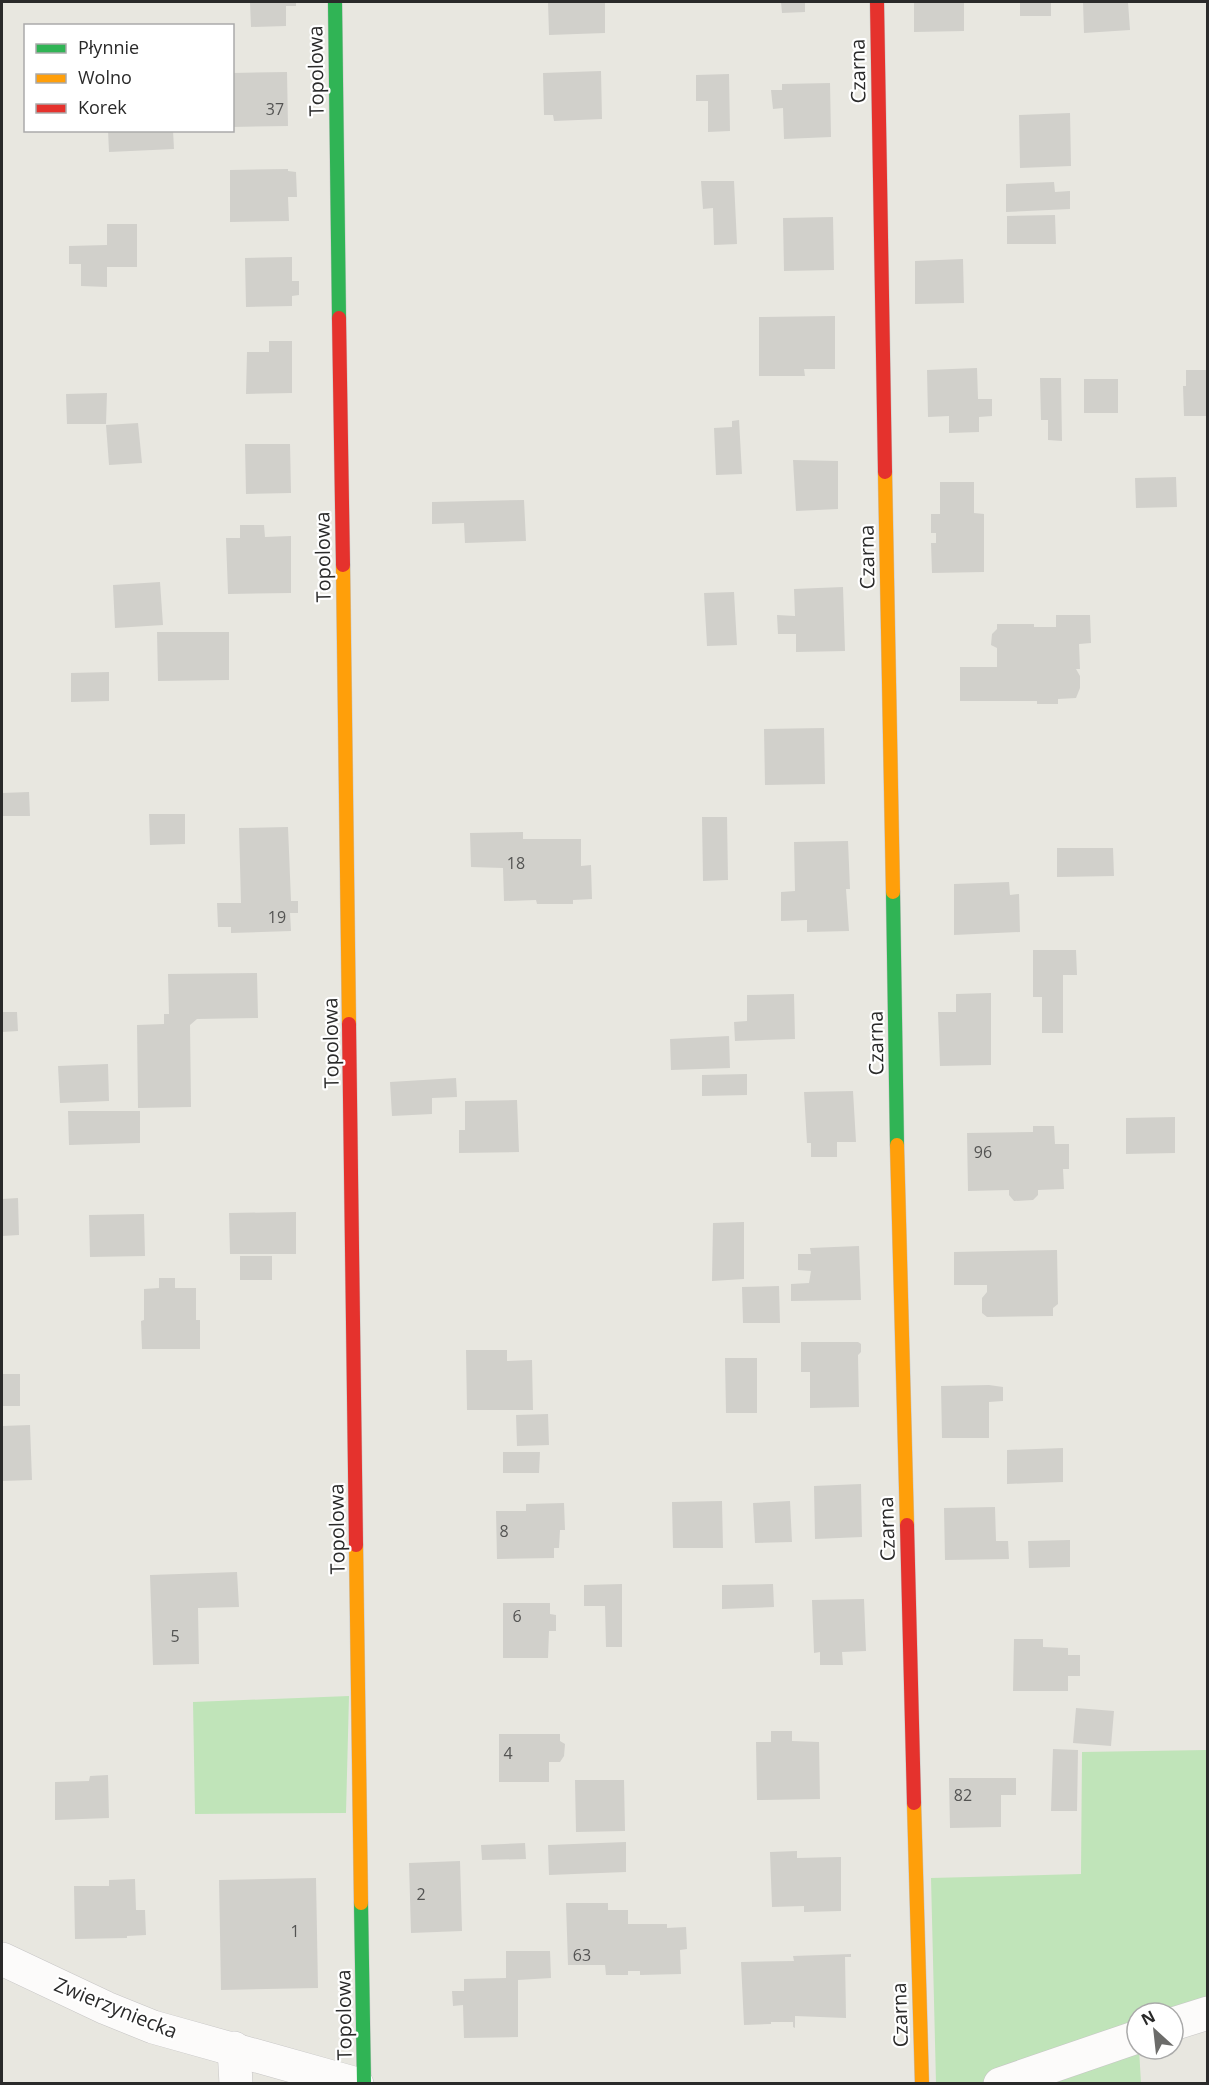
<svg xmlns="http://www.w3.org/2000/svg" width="1209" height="2085" viewBox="0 0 1209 2085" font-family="'Open Sans',sans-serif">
<rect width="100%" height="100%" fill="#e8e7e0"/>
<g fill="#c0e4b9">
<polygon points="349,1696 346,1813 195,1814 193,1702"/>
<polygon points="1207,1750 1207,2014 1137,2013 1137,2049 1139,2049 1141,2083 936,2083 931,1878 1081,1874 1082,1752"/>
</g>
<g fill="#d1d0cb">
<polygon points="250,2 296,2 296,6 286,6 286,26 251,27"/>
<polygon points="548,2 605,2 605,33 549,35"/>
<polygon points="781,2 805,2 805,12 782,13"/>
<polygon points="914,2 964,2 964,31 914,32"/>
<rect x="1020" y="2" width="31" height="14"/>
<polygon points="1083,2 1128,2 1130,30 1084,33"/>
<polygon points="601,71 602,119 554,121 553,115 544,115 543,73"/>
<polygon points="287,72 288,126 232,127 232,73"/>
<polygon points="729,74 730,131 708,132 708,101 696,101 696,75"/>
<polygon points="830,83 831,137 784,139 783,108 773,109 771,90 782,90 782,84"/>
<polygon points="1070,113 1071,166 1020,168 1019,115"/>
<polygon points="108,130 173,130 174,149 109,152"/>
<polygon points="288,169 288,171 296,172 297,197 288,197 289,221 230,222 230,170"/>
<polygon points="701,181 734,181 737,244 714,245 713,208 703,209"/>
<polygon points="1054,182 1055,192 1070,191 1070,209 1006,212 1006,184"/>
<polygon points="1055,215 1056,244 1007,244 1007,216"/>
<polygon points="833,217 834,270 784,271 783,218"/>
<polygon points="107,224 137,224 137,267 107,267 107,287 81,286 81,264 69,264 69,246 107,245"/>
<polygon points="292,257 292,281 299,281 299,295 292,296 292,306 246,307 245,258"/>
<polygon points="963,259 964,303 915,304 915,261"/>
<polygon points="835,316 835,369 804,369 805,376 759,376 759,317"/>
<polygon points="269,341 292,341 292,393 246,394 247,352 269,352"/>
<polygon points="977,368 978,399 992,399 992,416 979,417 979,432 949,433 949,416 928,417 927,370"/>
<polygon points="1186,370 1208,370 1208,416 1184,416 1183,386 1186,386"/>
<polygon points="1040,378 1061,378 1062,441 1048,440 1048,420 1041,420"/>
<rect x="1084" y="379" width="34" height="34"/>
<polygon points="107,393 106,424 67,424 66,394"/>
<polygon points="739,420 742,474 716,475 714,428 732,427 732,421"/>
<polygon points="138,423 142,463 109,465 106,425"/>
<polygon points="245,444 290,444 291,493 246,494"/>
<polygon points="793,460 838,461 838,509 796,511"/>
<polygon points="1176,477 1177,507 1136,508 1135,478"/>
<polygon points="940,482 974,482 974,513 984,514 984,572 932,573 931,543 936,543 936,533 931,533 931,514 940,514"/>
<polygon points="524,500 526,541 465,543 464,523 432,524 432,502"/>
<polygon points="240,525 264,525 265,537 291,536 291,593 228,594 226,538 240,538"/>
<polygon points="160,582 163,625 115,628 113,585"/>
<polygon points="843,587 845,651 796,652 796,634 778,634 777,615 795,616 794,589"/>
<polygon points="734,592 737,645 707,646 704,593"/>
<polygon points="1056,615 1090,615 1091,643 1079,644 1080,669 1076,669 1080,676 1080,688 1076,698 1058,699 1058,704 1037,704 1037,701 960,701 960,667 997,667 997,648 991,645 992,634 997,629 997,624 1034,624 1034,627 1056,627"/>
<polygon points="157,632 229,632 229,680 158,681"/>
<polygon points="109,672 109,701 71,702 71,673"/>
<polygon points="824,728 825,784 765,785 764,729"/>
<polygon points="29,792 30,816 2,816 2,793"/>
<polygon points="149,814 185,814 185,844 150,845"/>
<polygon points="702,817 727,817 728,880 703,881"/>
<polygon points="288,827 291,901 298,901 298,913 290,913 291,931 231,933 231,927 218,927 217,903 241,903 239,828"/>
<polygon points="523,832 523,839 581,839 581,866 591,865 592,899 573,900 573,904 537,904 536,900 504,901 503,868 471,867 470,833"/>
<polygon points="848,841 850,889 846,889 849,931 807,932 807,920 781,921 781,892 795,891 794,842"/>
<polygon points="1057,848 1113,848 1114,876 1057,877"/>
<polygon points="1009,882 1010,895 1019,894 1020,932 954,935 954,884"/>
<polygon points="1033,950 1076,950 1077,975 1063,975 1063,1033 1042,1033 1042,997 1033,997"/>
<polygon points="257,973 258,1018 197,1019 190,1025 191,1107 138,1108 137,1025 164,1024 164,1014 169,1014 168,974"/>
<polygon points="991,993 991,1065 940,1066 938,1012 956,1012 956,994"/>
<polygon points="794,994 795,1039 735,1041 734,1022 747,1021 747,995"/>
<polygon points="2,1012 17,1012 18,1031 2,1032"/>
<polygon points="729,1036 730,1068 671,1070 670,1039"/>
<polygon points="108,1064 109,1101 60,1103 58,1066"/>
<polygon points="747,1074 747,1095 702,1096 702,1075"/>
<polygon points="456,1078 457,1097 432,1098 432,1114 392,1116 390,1082"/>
<polygon points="853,1091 856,1142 837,1142 837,1157 811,1157 811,1143 807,1143 804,1092"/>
<polygon points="517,1100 519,1152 459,1153 459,1130 465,1130 465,1101"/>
<polygon points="68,1111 140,1111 140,1143 69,1145"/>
<polygon points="1175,1117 1175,1153 1126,1154 1126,1118"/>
<polygon points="1033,1126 1054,1126 1055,1144 1069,1144 1069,1169 1063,1169 1064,1189 1038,1190 1038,1195 1033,1200 1014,1201 1009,1195 1009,1190 968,1191 967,1133 1033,1132"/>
<polygon points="18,1198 19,1235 2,1236 2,1199"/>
<polygon points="296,1212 296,1254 230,1254 229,1213"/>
<polygon points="144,1214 145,1256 90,1257 89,1215"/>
<polygon points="744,1222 744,1279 712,1281 713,1223"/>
<polygon points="859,1246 861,1300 791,1301 791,1284 809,1283 811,1271 798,1270 798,1254 811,1254 810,1248"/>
<polygon points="1057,1250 1058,1304 1053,1308 1053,1316 987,1317 982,1313 982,1298 987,1292 987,1285 954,1285 954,1252"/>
<rect x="240" y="1256" width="32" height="24"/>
<polygon points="159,1278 175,1278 175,1288 196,1288 196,1320 200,1320 200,1349 142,1349 141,1321 144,1320 144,1289 159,1288"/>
<polygon points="779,1286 780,1323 743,1323 742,1287"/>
<polygon points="801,1342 858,1342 861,1344 861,1352 858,1355 859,1407 810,1408 810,1372 801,1372"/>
<polygon points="466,1350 507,1350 507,1361 532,1360 533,1410 467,1410"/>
<polygon points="725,1358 757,1358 757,1413 726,1413"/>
<rect x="2" y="1374" width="18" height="32"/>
<polygon points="989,1385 1003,1387 1003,1401 989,1402 989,1438 942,1438 941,1386"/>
<polygon points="548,1414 549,1445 517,1446 516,1415"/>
<polygon points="30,1425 32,1480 2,1481 2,1426"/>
<polygon points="1063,1448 1063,1482 1007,1484 1007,1450"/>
<polygon points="503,1452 540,1452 539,1473 503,1473"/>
<polygon points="861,1484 862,1537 815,1539 814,1486"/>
<polygon points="722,1501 723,1548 673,1548 672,1502"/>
<polygon points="790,1501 792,1542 755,1543 753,1503"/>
<polygon points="564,1503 565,1530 560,1530 559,1548 554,1548 554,1558 497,1559 496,1511 526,1511 526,1504"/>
<polygon points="995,1507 996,1541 1008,1541 1009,1559 945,1560 944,1508"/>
<polygon points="1070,1540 1070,1567 1029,1568 1028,1541"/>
<polygon points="237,1572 239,1607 198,1608 199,1664 153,1665 150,1575"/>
<polygon points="622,1584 622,1647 606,1647 605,1606 584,1606 584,1585"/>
<polygon points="773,1584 774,1607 722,1609 722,1585"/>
<polygon points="864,1599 866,1651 842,1652 843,1665 820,1665 820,1652 814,1653 812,1600"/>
<polygon points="503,1603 550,1603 550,1614 556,1615 556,1631 549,1631 548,1658 503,1658"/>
<polygon points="1014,1639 1043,1639 1043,1647 1068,1648 1068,1655 1080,1655 1080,1676 1068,1676 1068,1691 1013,1691"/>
<polygon points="1076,1708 1114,1711 1111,1746 1073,1743"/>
<polygon points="771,1731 792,1731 792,1741 819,1742 820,1799 757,1800 756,1742 771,1742"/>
<polygon points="499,1734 560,1734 560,1741 565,1744 564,1756 560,1762 549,1762 549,1782 499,1782"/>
<polygon points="1053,1749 1078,1750 1077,1811 1051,1811"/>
<polygon points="108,1775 109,1818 55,1820 55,1782 89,1781 90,1776"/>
<polygon points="949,1778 1016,1778 1016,1795 1001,1795 1001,1827 950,1828"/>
<polygon points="575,1780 624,1780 625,1831 576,1832"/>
<polygon points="626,1842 626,1872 549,1875 548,1845"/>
<polygon points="525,1843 526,1859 482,1860 481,1845"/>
<polygon points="797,1851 797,1858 841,1857 841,1911 804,1912 804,1906 772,1907 770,1852"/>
<polygon points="460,1861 462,1931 411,1933 409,1863"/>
<polygon points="316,1878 318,1988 221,1990 219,1880"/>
<polygon points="135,1879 136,1910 145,1910 146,1935 127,1936 127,1938 75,1939 74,1886 109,1886 109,1880"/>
<polygon points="566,1903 608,1903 608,1910 628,1910 628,1924 667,1924 667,1928 686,1927 687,1949 680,1950 681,1974 640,1975 640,1971 628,1971 628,1975 606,1975 605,1965 568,1965"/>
<polygon points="506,1951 550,1951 551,1978 518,1980 518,2037 464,2038 463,2005 453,2006 452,1991 464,1991 464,1979 506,1978"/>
<polygon points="851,1954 851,1957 845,1957 846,2018 795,2016 795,2028 793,2027 793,2022 771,2022 771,2024 744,2025 741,1962 794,1961 793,1956"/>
</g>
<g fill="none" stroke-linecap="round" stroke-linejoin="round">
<g stroke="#c6c5c5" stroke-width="34">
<g id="street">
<polyline points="2,1959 106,2008 153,2027 357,2084"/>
<polyline points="1173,2024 1208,2013"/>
<polyline points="234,2048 236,2084"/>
<polyline points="1000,2084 1137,2037"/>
</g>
</g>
<g stroke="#c6c5c5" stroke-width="15">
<g id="fast">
<polyline points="335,2 339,318"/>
<polyline points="893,892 897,1145"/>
<polyline points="361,1903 364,2084"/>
</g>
</g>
<g stroke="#c6c5c5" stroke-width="15">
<g id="slow">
<polyline points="885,472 893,892"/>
<polyline points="343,565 349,1024"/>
<polyline points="897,1145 907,1525"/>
<polyline points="356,1545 361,1903"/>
<polyline points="914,1803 922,2084"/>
</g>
</g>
<g stroke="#c6c5c5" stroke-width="15">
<g id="jam">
<polyline points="877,2 885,472"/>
<polyline points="339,318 343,565"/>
<polyline points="349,1024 356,1545"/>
<polyline points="907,1525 914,1803"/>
</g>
</g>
<use href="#street" stroke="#fcfbfa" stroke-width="33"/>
<use href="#fast" stroke="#30b455" stroke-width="14"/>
<use href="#slow" stroke="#ff9f0a" stroke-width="14"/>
<use href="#jam" stroke="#e5322d" stroke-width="14"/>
</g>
<g text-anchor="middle" stroke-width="4.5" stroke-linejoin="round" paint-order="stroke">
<g font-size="16" fill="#545453">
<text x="275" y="115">37</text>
<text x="516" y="869">18</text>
<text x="277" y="923">19</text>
<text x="983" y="1158">96</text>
<text x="504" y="1537">8</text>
<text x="517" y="1622">6</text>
<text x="175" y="1642">5</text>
<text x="508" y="1759">4</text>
<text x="963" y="1801">82</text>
<text x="421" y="1900">2</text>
<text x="295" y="1937">1</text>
<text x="582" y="1961">63</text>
</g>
<g font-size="20" fill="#2a2a2a" stroke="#fff">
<text transform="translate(316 71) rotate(-91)" y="7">Topolowa</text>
<text transform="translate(858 71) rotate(-91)" y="7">Czarna</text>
<text transform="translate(323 557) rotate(-91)" y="7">Topolowa</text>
<text transform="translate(867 557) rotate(-91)" y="7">Czarna</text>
<text transform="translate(331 1043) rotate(-91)" y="7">Topolowa</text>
<text transform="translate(876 1043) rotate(-91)" y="7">Czarna</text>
<text transform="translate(337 1529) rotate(-91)" y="7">Topolowa</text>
<text transform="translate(887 1529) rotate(-92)" y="7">Czarna</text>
<text transform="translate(116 2008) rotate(22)" y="7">Zwierzyniecka</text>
<text transform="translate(344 2015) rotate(-91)" y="7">Topolowa</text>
<text transform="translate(900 2015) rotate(-92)" y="7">Czarna</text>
</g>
</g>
<rect width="1209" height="2085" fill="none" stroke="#2a2a2a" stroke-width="6"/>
<rect x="24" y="24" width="210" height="108" fill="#ffffff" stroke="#aaaaaa" stroke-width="1.5"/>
<rect x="36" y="44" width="30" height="9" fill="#30b455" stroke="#aaaaaa" stroke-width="1.5"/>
<text x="78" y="54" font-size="18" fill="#2a2a2a">Płynnie</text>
<rect x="36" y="74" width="30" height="9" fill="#ff9f0a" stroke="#aaaaaa" stroke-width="1.5"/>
<text x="78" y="84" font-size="18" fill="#2a2a2a">Wolno</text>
<rect x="36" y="104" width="30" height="9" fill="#e5322d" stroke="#aaaaaa" stroke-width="1.5"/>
<text x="78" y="114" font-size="18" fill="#2a2a2a">Korek</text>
<g transform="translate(1155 2031) rotate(333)"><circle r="28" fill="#ffffff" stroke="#aaaaaa" stroke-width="1.5"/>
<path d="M0-4.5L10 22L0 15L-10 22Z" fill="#6c6c6a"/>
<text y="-9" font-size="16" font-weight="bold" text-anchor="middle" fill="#2a2a2a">N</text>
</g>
</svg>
